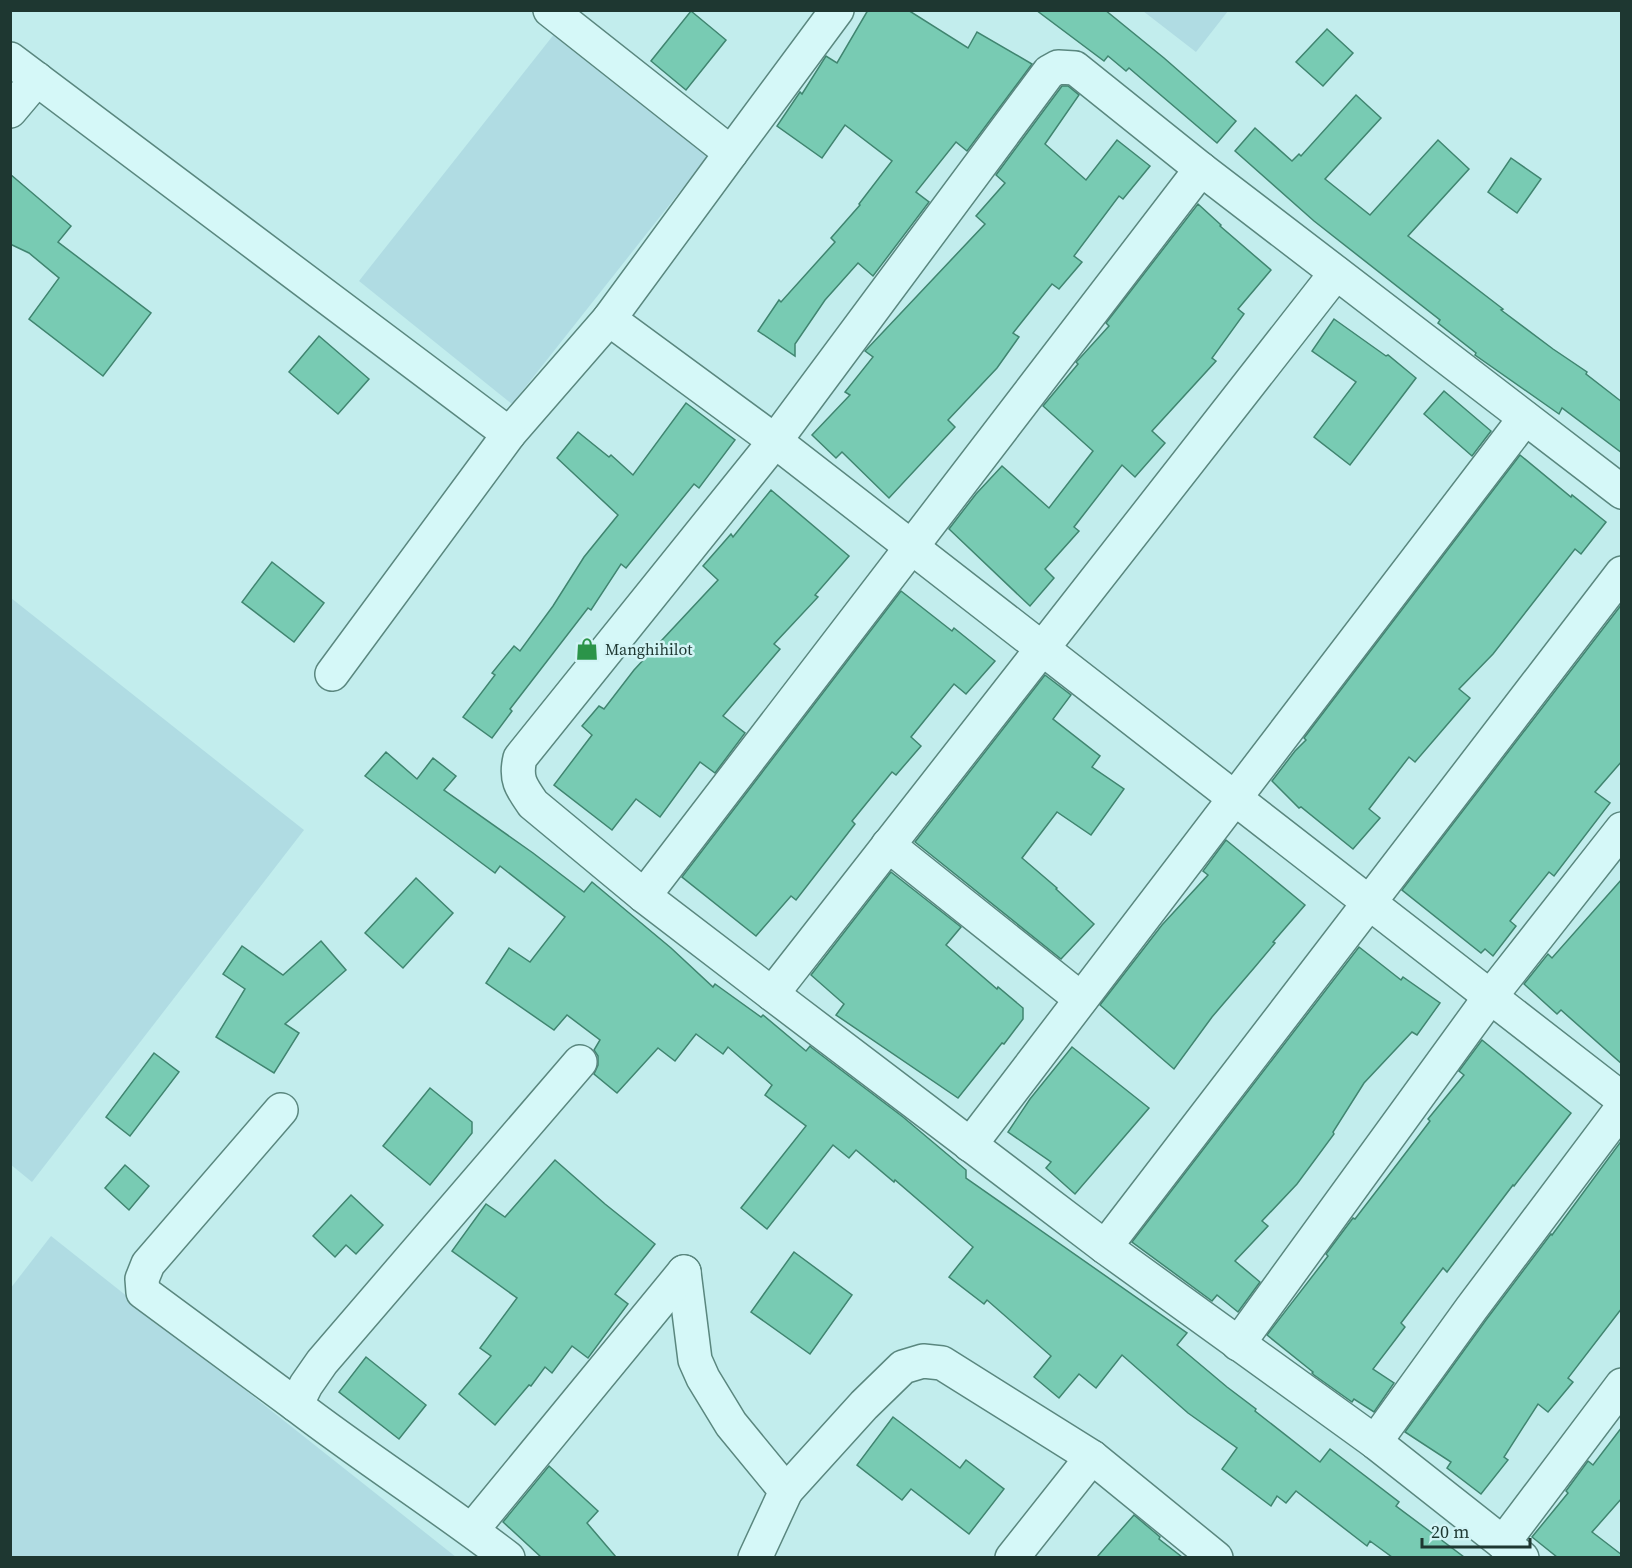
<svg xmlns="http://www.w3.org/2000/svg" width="1632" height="1568" viewBox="0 0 1632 1568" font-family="'Source Serif 4',serif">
<rect width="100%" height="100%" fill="#c2eded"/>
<g fill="#b0dce3">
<polygon points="1143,11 1228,11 1196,52"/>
<polygon points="555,33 708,156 512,404 359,281"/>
<polygon points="11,598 304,830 32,1182 10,1164"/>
<polygon points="51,1236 456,1557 11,1557 10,1289"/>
</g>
<g fill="#78cbb3" stroke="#408570" stroke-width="1.5">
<polygon points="868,10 908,10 968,48 977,32 1032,64 967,151 956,142 916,192 929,202 873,276 858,263 825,300 795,344 795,356 758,331 779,300 781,302 835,242 831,238 860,205 859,204 892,161 845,125 822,158 777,126 800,92 802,94 826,56 837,63"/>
<polygon points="1036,10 1105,10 1164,58 1236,121 1217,143 1129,68 1126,71 1108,56 1104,61"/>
<polygon points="691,11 726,40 686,90 651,61"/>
<polygon points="1327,29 1353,53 1323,86 1296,62"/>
<polygon points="1062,86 1068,86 1079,95 1045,144 1086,180 1117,140 1150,166 1123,199 1119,196 1074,256 1082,262 1059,289 1052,284 1013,333 1019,337 997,368 948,420 955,427 889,498 842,452 836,458 812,435 850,395 845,392 873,357 865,351 867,349 985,224 976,216 1005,183 996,175"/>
<polygon points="1356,95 1381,118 1325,179 1370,215 1438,140 1469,169 1408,236 1503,309 1501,310 1553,349 1587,372 1586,374 1622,402 1622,453 1562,408 1559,414 1475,355 1476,353 1438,323 1440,320 1314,221 1235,151 1255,128 1292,161 1299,154 1301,156"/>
<polygon points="1511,158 1541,179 1517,213 1488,192"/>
<polygon points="10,174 71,226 58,242 151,313 103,376 29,319 59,278 29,253 10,244"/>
<polygon points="1198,204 1221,225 1220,226 1271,270 1238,309 1244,314 1212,358 1216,361 1152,431 1165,443 1135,477 1122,465 1074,527 1079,531 1045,569 1054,578 1030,606 949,529 976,494 1002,466 1049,508 1093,451 1043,406 1078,364 1076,362 1080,358 1109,326 1106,323"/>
<polygon points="1334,319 1386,356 1388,355 1416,378 1350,465 1314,437 1356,382 1312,351"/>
<polygon points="319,336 369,379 338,414 289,372"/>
<polygon points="1444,391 1491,431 1472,456 1424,414"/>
<polygon points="686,403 735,440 699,488 694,484 626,568 621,564 591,610 588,608 510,709 512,711 492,738 463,717 495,675 492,673 514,646 520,651 553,606 584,557 618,515 557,458 578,432 609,457 611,455 633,475"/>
<polygon points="1520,455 1571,497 1572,495 1606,522 1581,554 1575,549 1493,654 1459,689 1470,698 1415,762 1409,757 1369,809 1380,818 1353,849 1301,807 1299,808 1272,781 1295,751 1306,740 1304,738"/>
<polygon points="771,490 849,556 815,595 818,597 774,644 780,649 723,716 745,733 715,773 700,762 660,817 636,799 612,830 554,785 592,735 582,726 599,706 604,709 634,670 718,580 703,566 731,534 733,537"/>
<polygon points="272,562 324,603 294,642 242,602"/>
<polygon points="901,591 952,631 954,628 995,661 966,694 954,684 911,737 921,746 896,775 892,772 852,821 855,824 796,900 791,896 756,936 682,877"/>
<polygon points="1622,604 1622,761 1595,792 1610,803 1554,876 1549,872 1510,921 1516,926 1493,956 1485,949 1481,953 1402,890"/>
<polygon points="1045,675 1071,695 1053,719 1100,756 1092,767 1124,789 1091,835 1057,812 1022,858 1057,888 1056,889 1094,924 1061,959 915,842"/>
<polygon points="386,752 417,779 433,758 456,776 444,790 533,853 584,892 592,882 671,948 713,987 715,984 761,1017 763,1015 806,1051 810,1046 812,1048 903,1117 966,1170 966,1178 1187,1333 1177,1345 1227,1387 1256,1409 1255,1411 1320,1462 1330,1449 1399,1502 1396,1506 1464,1557 1392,1557 1370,1541 1367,1546 1296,1491 1286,1503 1277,1496 1271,1506 1222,1469 1237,1448 1188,1413 1122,1355 1096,1388 1079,1374 1059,1398 1034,1377 1051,1356 987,1300 984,1304 949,1277 973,1247 895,1180 894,1182 856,1150 849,1158 833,1145 767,1229 741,1208 806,1126 765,1095 772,1085 728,1047 723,1054 696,1034 675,1061 658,1048 617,1093 594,1074 598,1065 598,1056 594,1050 600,1040 567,1015 554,1030 486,983 509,948 530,962 565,917 500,866 495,873 365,776"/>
<polygon points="1226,840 1305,905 1273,942 1275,943 1254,968 1212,1017 1174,1069 1100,1005 1162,925 1208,875 1203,871"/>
<polygon points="891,872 961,927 946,945 997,989 998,987 1023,1008 1023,1019 1004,1044 1002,1043 958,1098 836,1015 844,1004 811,975"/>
<polygon points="416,878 453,913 403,968 365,933"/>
<polygon points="1622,879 1622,1064 1561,1010 1557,1014 1524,984 1548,954 1552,958"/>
<polygon points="321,941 346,970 285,1024 299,1033 274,1073 216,1037 245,989 223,974 242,946 283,975"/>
<polygon points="1359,947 1401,980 1403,977 1440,1003 1417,1035 1412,1032 1364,1083 1333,1132 1334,1134 1297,1184 1262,1221 1268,1226 1235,1261 1260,1282 1238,1312 1217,1295 1212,1301 1132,1242"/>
<polygon points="1482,1040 1571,1113 1514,1186 1513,1185 1447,1272 1443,1268 1401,1323 1405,1327 1373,1369 1394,1383 1374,1412 1354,1399 1352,1402 1314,1375 1312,1373 1313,1372 1267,1335 1328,1256 1326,1254 1353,1218 1355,1219 1398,1163 1430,1121 1428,1119 1464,1075 1459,1071"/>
<polygon points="1072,1047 1149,1108 1075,1194 1046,1168 1051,1162 1008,1132 1030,1099"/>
<polygon points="154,1053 179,1072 130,1136 106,1117"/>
<polygon points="430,1088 472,1122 472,1133 430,1185 383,1146"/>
<polygon points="1622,1140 1622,1308 1568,1378 1573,1382 1548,1412 1538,1404 1504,1457 1508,1460 1481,1494 1447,1468 1451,1462 1405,1432 1486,1320 1551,1234 1552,1235"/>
<polygon points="555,1160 605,1204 655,1244 615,1294 628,1304 588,1358 572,1346 552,1373 545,1367 531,1386 529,1385 495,1425 459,1394 491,1356 480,1348 517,1298 452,1251 486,1204 505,1217"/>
<polygon points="125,1165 149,1186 129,1210 105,1188"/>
<polygon points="351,1195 383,1225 356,1254 346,1245 335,1257 313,1236"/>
<polygon points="794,1252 852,1295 810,1354 751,1312"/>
<polygon points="366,1357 426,1405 399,1439 339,1392"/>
<polygon points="893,1417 960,1468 966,1460 1004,1489 969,1534 911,1489 902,1500 857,1465"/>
<polygon points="1622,1427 1622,1498 1592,1532 1622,1555 1622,1557 1557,1557 1532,1537 1568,1493 1566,1491 1588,1461 1593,1465"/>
<polygon points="549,1466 598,1511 587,1523 616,1557 541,1557 503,1522"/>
<polygon points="1134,1515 1153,1531 1160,1537 1159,1539 1182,1557 1097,1557"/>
</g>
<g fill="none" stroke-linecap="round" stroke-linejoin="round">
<g stroke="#5a877f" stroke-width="36">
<g id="minor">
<polyline points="550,10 731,153 609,319"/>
<polyline points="10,59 509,434 609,319 775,441 1622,1099"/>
<polyline points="10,111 37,79"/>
<polyline points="731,153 837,10"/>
<polyline points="332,674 509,434"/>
<polyline points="888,845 1081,999"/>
<polyline points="644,896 1201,169"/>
<polyline points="772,994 1336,273"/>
<polyline points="281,1110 148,1264 142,1279 143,1292 296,1405"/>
<polyline points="970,1145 1525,418"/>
<polyline points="1105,1247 1622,573"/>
<polyline points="684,1272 695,1360 703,1378 731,1424 786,1491 755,1558"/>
<polyline points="1238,1344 1490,997 1622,829"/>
<polyline points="1375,1442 1471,1309 1622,1108"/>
<polyline points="786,1491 864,1405 903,1367 923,1361 942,1363 1092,1457 1216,1558"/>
<polyline points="472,1530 684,1272"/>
<polyline points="1503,1543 1622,1385"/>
<path d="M508,1558C439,1505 365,1458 296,1405L306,1385L322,1362L580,1062"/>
<polyline points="1012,1558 1092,1457"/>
<path d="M1522,1558L1375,1442L1105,1247L772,994L644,896L533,804C521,787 515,779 520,758L775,441L1049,72L1058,67L1075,68L1201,169L1622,492"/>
</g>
</g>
<use href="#minor" stroke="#d5f8f8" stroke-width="33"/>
</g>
<defs>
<g id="shop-bare" transform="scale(1.8)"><path d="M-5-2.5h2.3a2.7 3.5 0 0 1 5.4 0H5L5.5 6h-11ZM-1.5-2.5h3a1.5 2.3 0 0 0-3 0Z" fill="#2b9449" stroke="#d1f4f5" stroke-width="2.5" paint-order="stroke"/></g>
</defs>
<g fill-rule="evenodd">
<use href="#shop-bare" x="587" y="649"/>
</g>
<g text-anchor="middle" stroke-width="5" stroke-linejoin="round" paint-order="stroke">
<g font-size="16" fill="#1e3731" stroke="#d1f4f5" text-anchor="start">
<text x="605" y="655">Manghihilot</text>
</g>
</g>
<rect width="1632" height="1568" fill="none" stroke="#1e3731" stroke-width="24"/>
<path d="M1422 1538v9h108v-9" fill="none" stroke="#1e3731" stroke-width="3"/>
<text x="1431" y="1538" font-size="18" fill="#1e3731" stroke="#d1f4f5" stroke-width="4.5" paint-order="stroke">20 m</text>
</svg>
